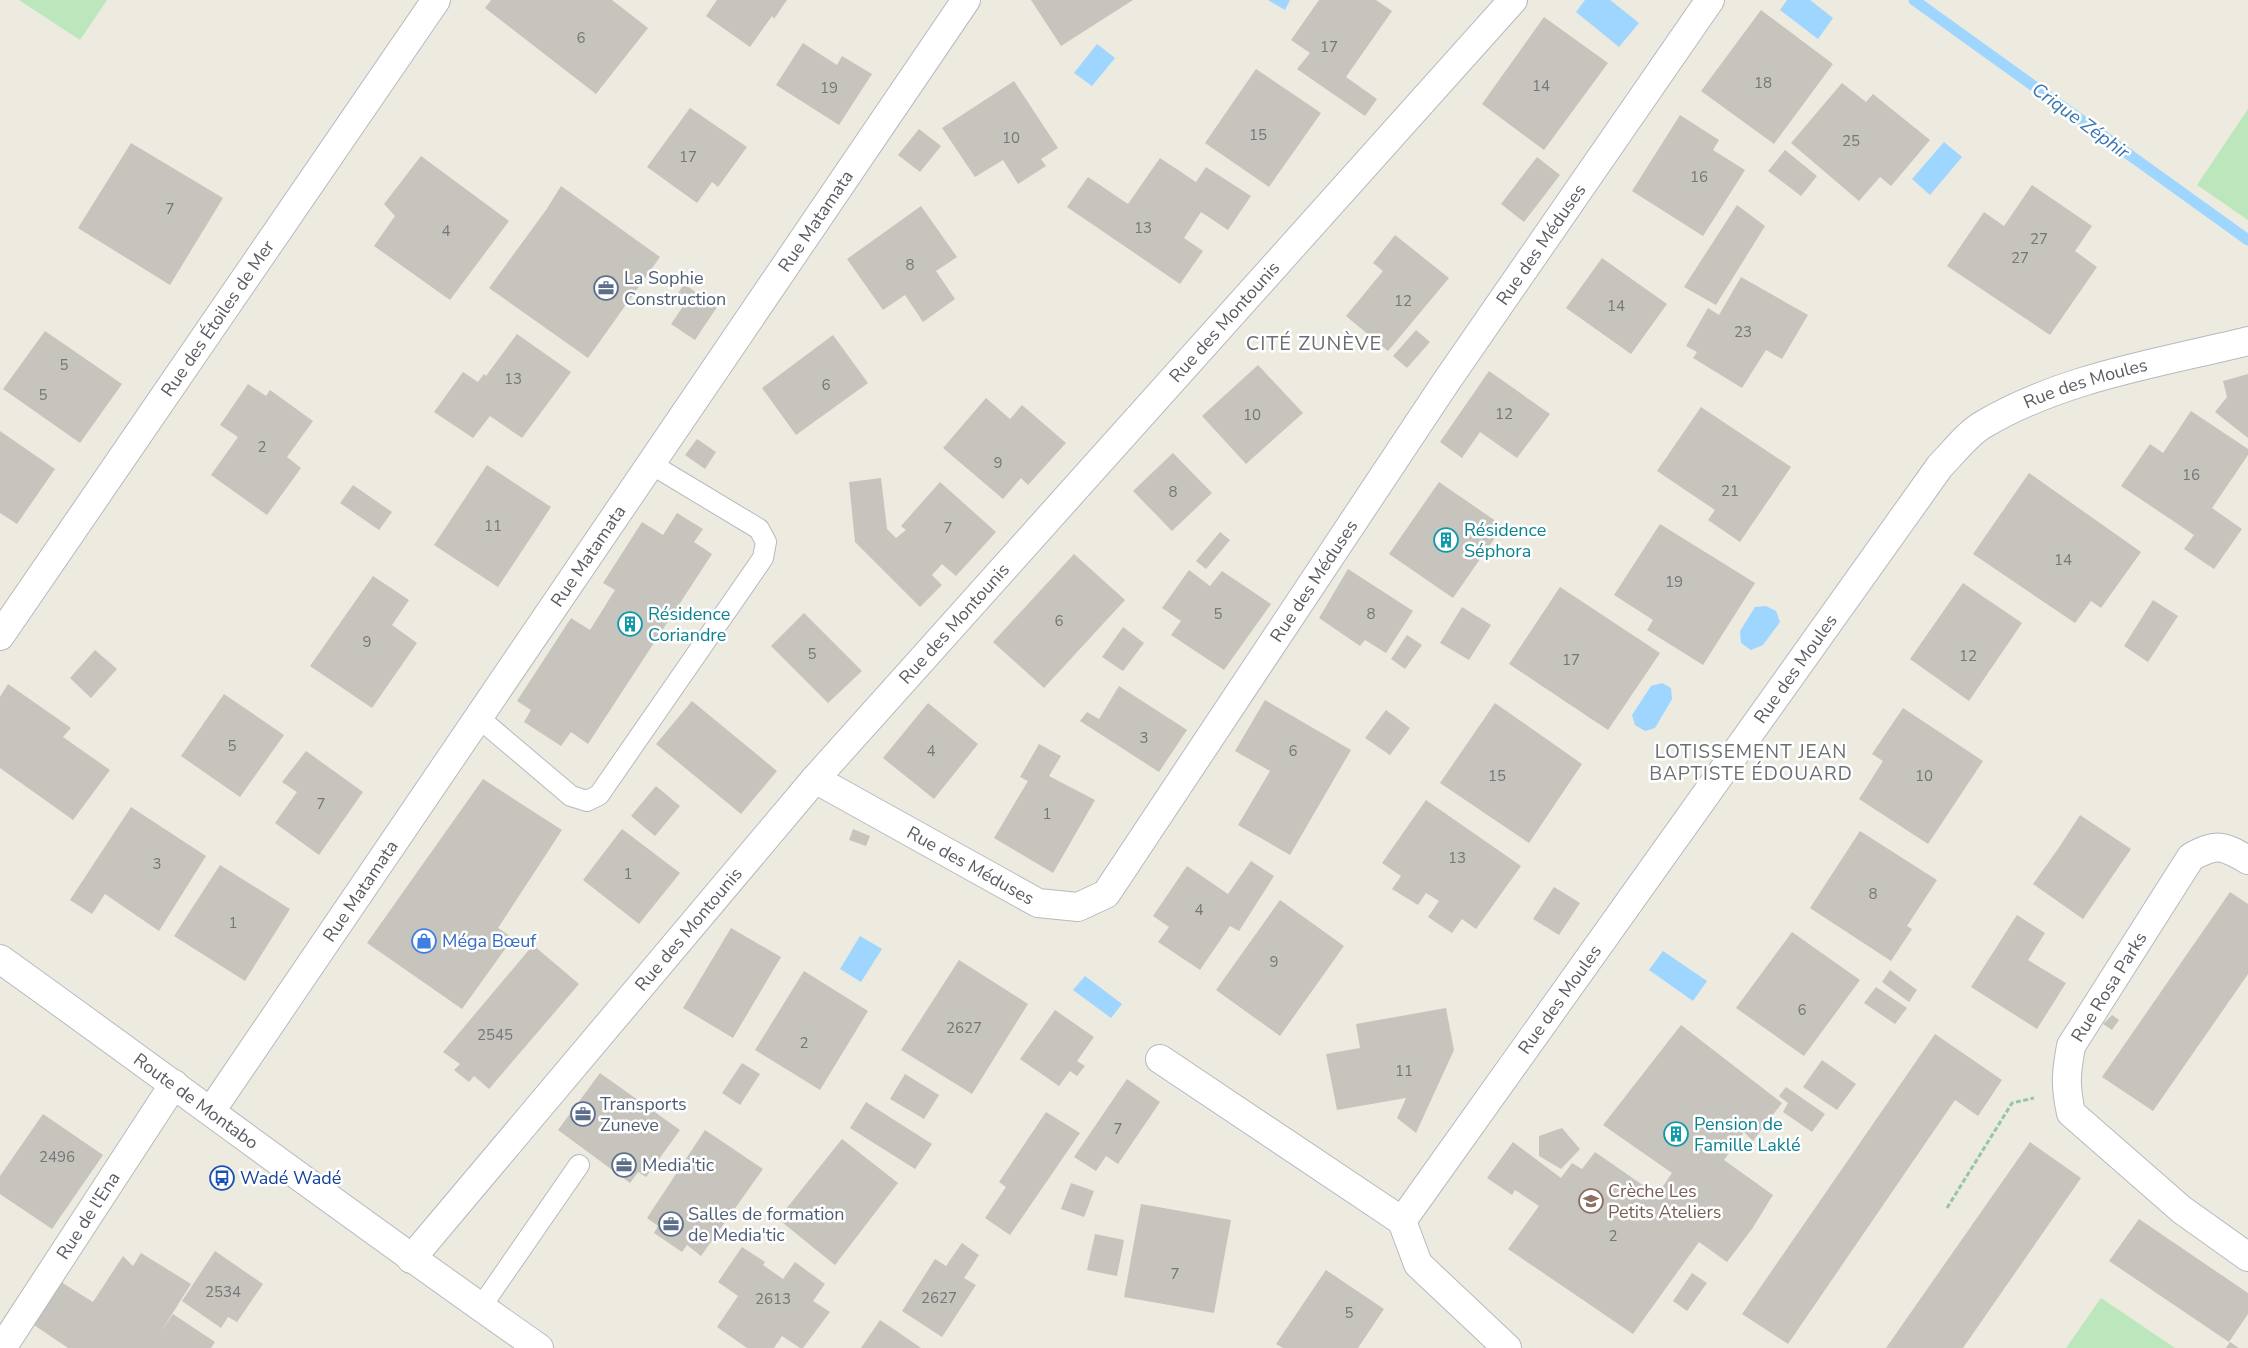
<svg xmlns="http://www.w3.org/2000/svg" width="2248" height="1348" viewBox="0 0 2248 1348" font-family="'Nunito Sans',sans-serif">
<rect width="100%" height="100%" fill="#edeae0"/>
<g fill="#bce6bb">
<polygon points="19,0 107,0 80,40"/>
<polygon points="2248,109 2248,220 2197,185"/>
<polygon points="2101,1298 2175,1348 2066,1348"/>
</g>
<g fill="#9ed6ff">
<polygon points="1268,0 1290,0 1285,10"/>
<polygon points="1585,0 1610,0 1639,23 1619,47 1576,12"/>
<polygon points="1787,0 1810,0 1833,18 1818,39 1780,10"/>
<polygon points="1097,44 1115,58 1092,86 1074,73"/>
<polygon points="1944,142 1962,157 1930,195 1912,179"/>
<polygon points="1766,606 1776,611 1780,622 1763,645 1751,650 1741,643 1740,631 1755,607"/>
<polygon points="1662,683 1671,688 1672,699 1655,728 1645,731 1635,725 1632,715 1651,686"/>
<polygon points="860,936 882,949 861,982 840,969"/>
<polygon points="1663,951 1707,981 1693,1001 1649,970"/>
<polygon points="1085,976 1122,1004 1111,1018 1073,990"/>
</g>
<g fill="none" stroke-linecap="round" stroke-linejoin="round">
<polyline stroke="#9ed6ff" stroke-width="11" points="1914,0 2248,240"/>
</g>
<g fill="#c7c4bd">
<polygon points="491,0 612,0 648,28 596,94 485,8"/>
<polygon points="717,0 787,0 774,19 772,16 750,47 706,16"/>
<polygon points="1031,0 1133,0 1061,46"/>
<polygon points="1319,0 1376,0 1392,11 1346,77 1377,99 1365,116 1297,69 1310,53 1291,40"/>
<polygon points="1761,10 1833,64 1774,144 1701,91"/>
<polygon points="1544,17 1608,63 1544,150 1482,104"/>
<polygon points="803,43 837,65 842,56 872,74 839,125 776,85"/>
<polygon points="1256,69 1321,113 1269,187 1205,143"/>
<polygon points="1014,81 1058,148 1041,159 1046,166 1018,184 1003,160 975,177 942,128"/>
<polygon points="1842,83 1866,102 1873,94 1930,140 1891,186 1880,177 1859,201 1791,143"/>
<polygon points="690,108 747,147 718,187 712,182 697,203 647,167"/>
<polygon points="1680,115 1719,140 1713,150 1745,170 1703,236 1632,191"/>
<polygon points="919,129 941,146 920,172 898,155"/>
<polygon points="131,143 223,198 170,285 78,228"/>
<polygon points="1785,150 1817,176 1801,196 1768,171"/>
<polygon points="421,156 509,221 450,300 374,246 395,216 384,204"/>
<polygon points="1537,157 1560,175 1524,222 1501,204"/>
<polygon points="1160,158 1196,182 1206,167 1251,196 1228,230 1201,212 1184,238 1203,251 1180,284 1067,207 1088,177 1128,204"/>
<polygon points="2032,185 2092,226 2075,251 2097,267 2050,335 1947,266 1984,212 2004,226"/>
<polygon points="561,186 660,257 588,358 489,288 546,210"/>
<polygon points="1737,205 1765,226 1716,305 1684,287"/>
<polygon points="921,206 957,257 936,271 955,299 923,322 905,295 883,310 847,259"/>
<polygon points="1395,235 1449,278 1388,351 1346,316 1383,271 1373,263"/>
<polygon points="1602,258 1667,304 1631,354 1566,308"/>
<polygon points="1741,277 1808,315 1782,359 1766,350 1742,388 1693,358 1697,352 1686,346 1708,308 1719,315"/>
<polygon points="684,284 717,307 695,340 671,324 682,308 673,301"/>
<polygon points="1416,330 1430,342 1407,368 1393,356"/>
<polygon points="45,331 122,384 80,443 3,389"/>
<polygon points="517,334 571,372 522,438 490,416 473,438 434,412 463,372 478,382 484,374 486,376"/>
<polygon points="833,335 868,383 796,435 762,388"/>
<polygon points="1258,365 1303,413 1246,464 1202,416"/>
<polygon points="1489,371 1550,414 1517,458 1480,432 1462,458 1440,442"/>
<polygon points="2248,374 2248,438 2215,412 2227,397 2223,381"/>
<polygon points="248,384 266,396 270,390 313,421 287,457 301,468 267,515 211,475 238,437 220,425"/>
<polygon points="986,398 1010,419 1022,405 1066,443 1028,485 1021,478 1003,499 943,448"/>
<polygon points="1701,407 1791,467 1740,542 1708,520 1715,510 1657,471"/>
<polygon points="2191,411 2248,449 2248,455 2212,508 2242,529 2214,569 2184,549 2194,535 2121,486 2150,444 2163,453"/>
<polygon points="0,431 55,469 17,524 0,513"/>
<polygon points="697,439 716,452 705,469 685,455"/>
<polygon points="1173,453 1212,493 1172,531 1133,491"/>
<polygon points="487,465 551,507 498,587 434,545"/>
<polygon points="2029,473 2141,552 2101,608 2091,601 2075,623 1973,554"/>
<polygon points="881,478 887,529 896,538 906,530 901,526 940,482 996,532 956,576 942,564 932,575 942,585 920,607 855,542 849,482"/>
<polygon points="1439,482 1503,526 1453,598 1389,554"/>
<polygon points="353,485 392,512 379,530 340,503"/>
<polygon points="677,513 703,529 694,542 712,554 588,744 571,732 561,746 524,722 531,710 517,701 571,618 590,630 615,590 603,583 642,522 663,535"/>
<polygon points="1660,524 1755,583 1703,665 1647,630 1653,620 1614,595"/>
<polygon points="1220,532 1230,540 1206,569 1196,561"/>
<polygon points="1074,554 1125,600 1044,688 993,642"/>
<polygon points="1348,569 1413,611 1386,653 1365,640 1360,646 1319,618"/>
<polygon points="1189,570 1210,586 1222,571 1271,604 1224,670 1171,635 1181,621 1162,608"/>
<polygon points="373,576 409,600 392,625 417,643 372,708 310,666"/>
<polygon points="1963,583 2022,623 1969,701 1910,659"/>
<polygon points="1560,587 1660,653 1608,730 1509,664"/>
<polygon points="2153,600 2178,616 2148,662 2124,646"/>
<polygon points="1462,607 1491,625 1469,660 1440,643"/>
<polygon points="804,613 862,671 828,703 771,646"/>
<polygon points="1123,627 1144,643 1123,671 1102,657"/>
<polygon points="1407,635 1422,645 1405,669 1391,659"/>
<polygon points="95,650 117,669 91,698 70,678"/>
<polygon points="8,684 71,728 63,737 110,770 73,820 0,768 0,697"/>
<polygon points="1119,686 1187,730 1159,772 1080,721 1087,712 1099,719"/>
<polygon points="224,694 284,735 240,797 181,756"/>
<polygon points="1265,700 1351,750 1290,855 1238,825 1270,771 1235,751"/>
<polygon points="692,701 777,771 741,814 656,744"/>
<polygon points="928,703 978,744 934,799 883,758"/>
<polygon points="1495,703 1582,764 1529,843 1440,783"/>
<polygon points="1903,708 1983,761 1928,844 1859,799 1883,761 1872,754"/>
<polygon points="1386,710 1410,728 1390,755 1365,738"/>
<polygon points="1039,744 1061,756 1049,776 1095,800 1053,873 994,838 1028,781 1020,777"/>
<polygon points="306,751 363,792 319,855 275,823 297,792 282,782"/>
<polygon points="483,779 562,830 498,928 513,938 462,1009 367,943"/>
<polygon points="656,786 680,806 655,836 631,816"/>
<polygon points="1426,800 1521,866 1476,929 1462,919 1452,933 1428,917 1439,901 1426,893 1418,905 1392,889 1401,876 1382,863"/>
<polygon points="131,807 206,856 159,931 105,894 92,914 70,900"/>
<polygon points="2080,815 2131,849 2083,919 2033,884 2060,846"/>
<polygon points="622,829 680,873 639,924 583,880"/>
<polygon points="853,829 870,836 866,846 849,840"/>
<polygon points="1860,831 1937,880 1907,926 1912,929 1891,961 1810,908"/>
<polygon points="1251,861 1274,876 1239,931 1230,926 1200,970 1158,942 1169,927 1153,916 1187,866 1228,894"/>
<polygon points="220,865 290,909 245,981 174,936"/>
<polygon points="1554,887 1580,903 1559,935 1533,919"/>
<polygon points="2230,892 2248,904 2248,974 2153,1111 2102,1077"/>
<polygon points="1280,900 1344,946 1280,1036 1216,990"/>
<polygon points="2017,915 2045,933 2028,960 2066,983 2037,1029 1971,987"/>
<polygon points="731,928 781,957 733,1038 683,1008"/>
<polygon points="1792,932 1860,980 1804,1056 1736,1008"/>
<polygon points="533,945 579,984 489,1089 474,1076 469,1082 454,1070 460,1064 443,1052"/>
<polygon points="959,960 1028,1004 972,1094 901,1050"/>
<polygon points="1890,970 1917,990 1909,1002 1882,982"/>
<polygon points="804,971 868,1011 820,1090 755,1050"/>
<polygon points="1876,987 1907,1008 1895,1024 1864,1003"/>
<polygon points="1446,1008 1454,1050 1416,1133 1397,1118 1406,1098 1337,1110 1326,1054 1360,1048 1356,1024"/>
<polygon points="1055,1010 1094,1037 1077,1061 1085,1066 1077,1076 1070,1071 1059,1086 1020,1059"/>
<polygon points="2112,1015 2119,1020 2112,1030 2103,1024"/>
<polygon points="1681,1025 1782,1103 1753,1141 1744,1132 1724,1160 1773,1195 1752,1229 1727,1262 1699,1242 1633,1334 1508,1249 1539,1206 1515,1190 1512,1195 1487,1178 1513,1142 1561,1178 1572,1163 1582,1169 1595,1152 1657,1195 1672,1173 1603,1125"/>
<polygon points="1935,1034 2002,1080 1978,1116 1955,1100 1788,1344 1742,1314"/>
<polygon points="1822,1060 1856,1084 1837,1110 1803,1087"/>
<polygon points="742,1063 760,1074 740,1105 722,1093"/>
<polygon points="600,1073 680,1130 646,1177 638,1172 630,1183 558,1130"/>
<polygon points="905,1074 939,1095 924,1119 890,1099"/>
<polygon points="1127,1079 1160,1102 1118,1164 1106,1156 1096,1171 1074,1157"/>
<polygon points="1786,1087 1825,1114 1812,1132 1783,1112 1788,1103 1779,1096"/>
<polygon points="866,1102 932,1144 915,1169 850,1128"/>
<polygon points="1046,1112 1080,1133 1010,1235 985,1218 1006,1187 999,1182"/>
<polygon points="43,1114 103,1155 52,1229 0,1194 0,1176"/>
<polygon points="1562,1128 1580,1149 1561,1169 1539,1156 1539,1136"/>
<polygon points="705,1130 763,1169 701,1256 687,1245 682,1252 654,1233 658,1226 647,1218"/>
<polygon points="842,1139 898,1183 835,1265 778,1219"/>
<polygon points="2030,1142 2081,1178 1963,1348 1886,1348"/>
<polygon points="1071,1183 1094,1191 1084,1217 1061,1209"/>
<polygon points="1141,1204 1231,1220 1214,1313 1124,1297"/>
<polygon points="2139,1219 2248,1293 2248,1314 2229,1342 2109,1261"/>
<polygon points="1095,1234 1124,1240 1117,1276 1087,1270"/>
<polygon points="962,1243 979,1255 964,1278 976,1285 942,1337 902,1311 935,1259 946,1266"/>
<polygon points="742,1247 765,1262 763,1265 783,1279 795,1262 825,1284 813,1301 830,1312 803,1348 800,1348 782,1336 774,1348 747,1348 717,1327 738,1296 718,1282"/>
<polygon points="215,1251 263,1284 237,1322 228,1317 221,1328 182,1301"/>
<polygon points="141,1253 191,1284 160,1333 173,1314 215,1342 211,1348 68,1348 34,1325 61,1282 93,1302 123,1256 133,1266"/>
<polygon points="1326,1270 1384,1309 1358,1348 1283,1348 1276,1344"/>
<polygon points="1692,1273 1707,1283 1687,1311 1673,1301"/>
<polygon points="880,1320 895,1330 921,1348 861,1348"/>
<polygon points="2230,1342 2239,1348 2226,1348"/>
</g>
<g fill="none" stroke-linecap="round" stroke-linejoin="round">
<g stroke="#b6b9be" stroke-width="22">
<g id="service">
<polyline points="479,718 571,796 587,801 599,795 763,558 766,542 759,529 651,464"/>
<polyline points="481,1307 579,1165"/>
</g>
</g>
<g stroke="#b6b9be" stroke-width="30">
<g id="minor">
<path id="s1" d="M0,636L436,0"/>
<path id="s2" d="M815,779L1038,903L1078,907L1106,894L1446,382L1710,0"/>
<path d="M2248,860C2222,845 2217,843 2191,857L2071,1046C2066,1074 2065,1085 2071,1113L2182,1210L2248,1257"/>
<polyline points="1160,1059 1402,1221 1418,1264 1507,1348"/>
<path id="s3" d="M211,1111L966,0"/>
<path id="s4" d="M1402,1221L1940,466C1953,453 1969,432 1984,424C2064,377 2159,363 2248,341"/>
<path id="s5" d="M411,1259L815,779L1513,0"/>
<path id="s6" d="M2,1348L174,1084"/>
</g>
</g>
<g stroke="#b6bac0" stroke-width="30">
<g id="secondary">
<path id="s7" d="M0,959C180,1088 357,1221 539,1348"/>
</g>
</g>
<polyline stroke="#94c7a2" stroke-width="3" stroke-dasharray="5 2.5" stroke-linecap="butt" points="1947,1208 2012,1103 2034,1098"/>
<use href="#service" stroke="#fff" stroke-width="20"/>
<use href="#minor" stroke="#fff" stroke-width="28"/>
<use href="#secondary" stroke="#fff" stroke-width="28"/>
</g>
<defs>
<g id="office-ring" transform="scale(1.25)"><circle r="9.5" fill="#fff" stroke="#5c6f8a" stroke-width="1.5"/><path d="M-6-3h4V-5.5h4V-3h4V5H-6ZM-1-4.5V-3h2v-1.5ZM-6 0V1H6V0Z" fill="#5c6f8a"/></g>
<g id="building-ring" transform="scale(1.25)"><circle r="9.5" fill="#fff" stroke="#0f9aa8" stroke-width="1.5"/><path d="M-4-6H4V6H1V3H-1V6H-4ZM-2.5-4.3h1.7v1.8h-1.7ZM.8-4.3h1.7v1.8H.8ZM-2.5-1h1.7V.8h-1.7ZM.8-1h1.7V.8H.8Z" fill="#0f9aa8"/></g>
<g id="shop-ring" transform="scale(1.25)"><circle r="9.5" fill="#fff" stroke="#3f7fe0" stroke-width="1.5"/><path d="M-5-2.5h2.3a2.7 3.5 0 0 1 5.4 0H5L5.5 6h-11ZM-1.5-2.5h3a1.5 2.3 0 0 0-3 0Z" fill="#3f7fe0"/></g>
<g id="bus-ring" transform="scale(1.25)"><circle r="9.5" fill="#fff" stroke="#1a4fb4" stroke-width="1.5"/><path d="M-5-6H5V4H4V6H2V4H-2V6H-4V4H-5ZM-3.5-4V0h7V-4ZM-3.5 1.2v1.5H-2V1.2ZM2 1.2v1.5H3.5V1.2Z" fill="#1a4fb4"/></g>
<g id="school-ring" transform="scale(1.25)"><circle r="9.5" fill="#fff" stroke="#8d6e63" stroke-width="1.5"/><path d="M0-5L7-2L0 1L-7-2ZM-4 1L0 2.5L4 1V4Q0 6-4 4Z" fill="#8d6e63"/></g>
</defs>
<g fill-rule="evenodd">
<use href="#office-ring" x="606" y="288"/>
<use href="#building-ring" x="1446" y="540"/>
<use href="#building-ring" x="630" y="624"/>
<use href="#shop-ring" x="424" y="941"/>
<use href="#office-ring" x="583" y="1114"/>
<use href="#building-ring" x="1676" y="1134"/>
<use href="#office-ring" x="624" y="1165"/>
<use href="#bus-ring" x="222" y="1178"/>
<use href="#school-ring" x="1591" y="1201"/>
<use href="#office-ring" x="671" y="1224"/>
</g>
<g text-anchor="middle" stroke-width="5" stroke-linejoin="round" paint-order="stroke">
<g font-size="15" fill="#747779">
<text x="581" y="43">6</text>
<text x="1329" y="52">17</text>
<text x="1763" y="88">18</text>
<text x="1541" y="91">14</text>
<text x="829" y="93">19</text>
<text x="1258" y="140">15</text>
<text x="1011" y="143">10</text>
<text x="1851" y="146">25</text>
<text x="688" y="162">17</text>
<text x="1699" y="182">16</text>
<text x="170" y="214">7</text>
<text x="1143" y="233">13</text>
<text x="446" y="236">4</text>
<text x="2039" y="244">27</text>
<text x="2020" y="263">27</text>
<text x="910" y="270">8</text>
<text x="1403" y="306">12</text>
<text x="1616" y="311">14</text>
<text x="1743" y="337">23</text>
<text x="64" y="370">5</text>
<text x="513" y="384">13</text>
<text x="826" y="390">6</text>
<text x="43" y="400">5</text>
<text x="1504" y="419">12</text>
<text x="1252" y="420">10</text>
<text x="262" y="452">2</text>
<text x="998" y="468">9</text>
<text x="2191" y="480">16</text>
<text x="1730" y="496">21</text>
<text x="1173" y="497">8</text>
<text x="493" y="531">11</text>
<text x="948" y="533">7</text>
<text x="2063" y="565">14</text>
<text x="1674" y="587">19</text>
<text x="1218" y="619">5</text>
<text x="1371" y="619">8</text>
<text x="1059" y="626">6</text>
<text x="367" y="647">9</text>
<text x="812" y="659">5</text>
<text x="1968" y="661">12</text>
<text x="1571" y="665">17</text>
<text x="1144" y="743">3</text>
<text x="232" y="751">5</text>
<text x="931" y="756">4</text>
<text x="1293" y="756">6</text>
<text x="1497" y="781">15</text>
<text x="1924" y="781">10</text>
<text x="321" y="809">7</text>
<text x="1047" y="819">1</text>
<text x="1457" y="863">13</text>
<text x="157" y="869">3</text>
<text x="628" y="879">1</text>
<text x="1873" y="899">8</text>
<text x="1199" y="915">4</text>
<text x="233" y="928">1</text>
<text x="1274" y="967">9</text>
<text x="1802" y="1015">6</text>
<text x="964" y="1033">2627</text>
<text x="495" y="1040">2545</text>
<text x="804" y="1048">2</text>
<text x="1404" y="1076">11</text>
<text x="1118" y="1134">7</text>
<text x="57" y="1162">2496</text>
<text x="1613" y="1241">2</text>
<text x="1175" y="1279">7</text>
<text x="223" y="1297">2534</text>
<text x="939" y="1303">2627</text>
<text x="773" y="1304">2613</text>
<text x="1349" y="1318">5</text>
</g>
<g font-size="18" fill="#595d62" stroke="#fff">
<text dy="6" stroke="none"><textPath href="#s3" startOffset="1076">Rue Matamata</textPath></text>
<text dy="6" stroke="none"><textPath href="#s2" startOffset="1108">Rue des Méduses</textPath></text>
<text dy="6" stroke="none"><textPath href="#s1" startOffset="385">Rue des Étoiles de Mer</textPath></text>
<text dy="6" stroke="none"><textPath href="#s5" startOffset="1241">Rue des Montounis</textPath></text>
<text dy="6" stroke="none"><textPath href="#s4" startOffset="1098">Rue des Moules</textPath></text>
<text dy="6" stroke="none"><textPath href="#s3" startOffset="671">Rue Matamata</textPath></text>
<text dy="6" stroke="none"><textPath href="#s2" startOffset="702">Rue des Méduses</textPath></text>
<text dy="6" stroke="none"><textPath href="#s5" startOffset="836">Rue des Montounis</textPath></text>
<text dy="6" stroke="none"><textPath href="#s4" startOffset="678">Rue des Moules</textPath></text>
<text dy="6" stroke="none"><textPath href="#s2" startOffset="178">Rue des Méduses</textPath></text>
<text dy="6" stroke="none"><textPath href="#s3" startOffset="266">Rue Matamata</textPath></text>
<text dy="6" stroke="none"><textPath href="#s5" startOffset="431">Rue des Montounis</textPath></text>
<text transform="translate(2109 987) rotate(-58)" y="6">Rue Rosa Parks</text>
<text dy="6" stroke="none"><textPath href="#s4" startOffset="272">Rue des Moules</textPath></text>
<text dy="6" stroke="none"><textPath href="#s7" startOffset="242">Route de Montabo</textPath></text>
<text dy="6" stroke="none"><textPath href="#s6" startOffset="158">Rue de l'Ena</textPath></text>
</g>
<g font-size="18" fill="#4e5e75" stroke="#fff" text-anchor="start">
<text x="624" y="284">La Sophie<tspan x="624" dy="21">Construction</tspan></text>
<text x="600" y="1110">Transports<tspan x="600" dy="21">Zuneve</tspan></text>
<text x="642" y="1171">Media'tic</text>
<text x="688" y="1220">Salles de formation<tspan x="688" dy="21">de Media'tic</tspan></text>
</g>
<g font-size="18" fill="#0d838f" stroke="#fff" text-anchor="start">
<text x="1464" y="536">Résidence<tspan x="1464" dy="21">Séphora</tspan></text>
<text x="648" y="620">Résidence<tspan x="648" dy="21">Coriandre</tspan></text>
<text x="1694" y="1130">Pension de<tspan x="1694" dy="21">Famille Laklé</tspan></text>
</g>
<g font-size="18" fill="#366cbe" stroke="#fff" text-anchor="start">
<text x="442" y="947">Méga Bœuf</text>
</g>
<g font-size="18" fill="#164399" stroke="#fff" text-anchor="start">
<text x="240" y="1184">Wadé Wadé</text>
</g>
<g font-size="18" fill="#785e54" stroke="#fff" text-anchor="start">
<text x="1608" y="1197">Crèche Les<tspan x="1608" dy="21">Petits Ateliers</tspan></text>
</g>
<g font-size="19" font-style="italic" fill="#3976b4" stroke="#fff">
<text transform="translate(2081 120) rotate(36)" y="7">Crique Zéphir</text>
</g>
<g font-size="19" letter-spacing="1" fill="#6a6f74" stroke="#fff">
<text x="1751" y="758">LOTISSEMENT JEAN<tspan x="1751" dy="22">BAPTISTE ÉDOUARD</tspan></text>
</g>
<g font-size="20" letter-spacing="1" fill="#6a6f74" stroke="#fff">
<text x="1314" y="350">CITÉ ZUNÈVE</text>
</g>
</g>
</svg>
